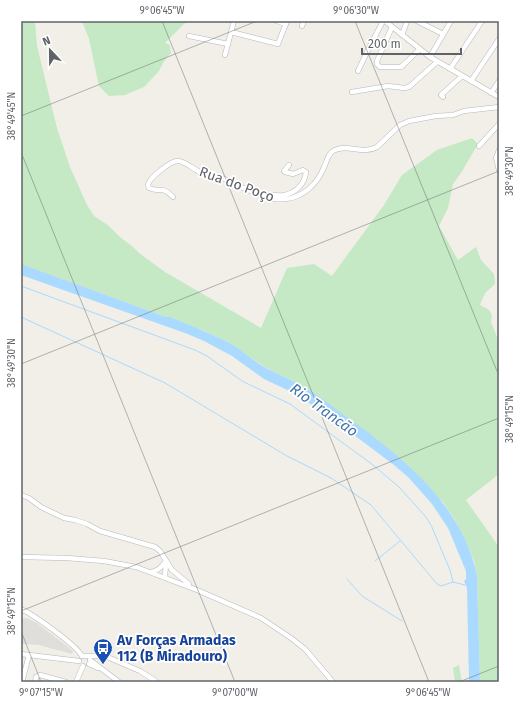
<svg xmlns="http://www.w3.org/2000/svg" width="520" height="703" viewBox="0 0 520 703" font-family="'Fira Sans',sans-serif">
<rect width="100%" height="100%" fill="#f1efe8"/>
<polygon fill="#e0deda" points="27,618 37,623 73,651 72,654 39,645 21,644 21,619"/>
<g fill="#c5e8c5">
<polygon points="21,21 35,21 37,46 57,128 70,167 87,205 94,216 108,225 120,237 133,247 139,253 165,272 261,328 287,268 314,264 332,276 384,205 402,175 437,150 472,138 478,144 461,173 453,184 448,208 439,226 458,260 476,247 481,260 494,274 495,284 485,293 480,305 489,310 492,315 491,322 499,342 499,474 466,500 499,547 499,682 480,682 477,576 474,561 463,535 454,518 443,502 364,430 305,388 265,367 231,344 205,331 193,327 170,317 166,317 26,266 21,274"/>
<polygon points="82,21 187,21 165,43 170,45 171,53 164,61 159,71 144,87 125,95 109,96 99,86 89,39"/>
<polygon points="459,665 462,682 455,682 453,668"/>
</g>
<path fill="#aadaff" d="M21,264L166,317H170C191,326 211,333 231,344C243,351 254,361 266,368C278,374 291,380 304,387C320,396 335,409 351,420C406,460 463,506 477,576L480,682H469L467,588L464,581L466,579V571L448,528L432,504L409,478L394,465L334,420L296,394L264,379L232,356L204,341L185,333L21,275Z"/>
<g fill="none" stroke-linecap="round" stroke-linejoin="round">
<g stroke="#aadaff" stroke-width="1">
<polyline points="21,286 195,350 207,356 242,381 290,404 373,465 399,487 426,517 431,525 450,570 453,582"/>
<polyline points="21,317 165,383 287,456 331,478 371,505 437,584 441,586 453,582 465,585"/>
<polyline points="375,561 400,541"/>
<polyline points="347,579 362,596 402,621"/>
</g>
<g stroke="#b5b8bc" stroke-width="5.5">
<g id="minor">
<polyline points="277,21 286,24"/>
<polyline points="385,21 430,57 499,97"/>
<polyline points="417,21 443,34"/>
<polyline points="302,26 304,21"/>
<polyline points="392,27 377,61 377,64 380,67 401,67 419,50"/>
<polyline points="231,32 278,44 287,21"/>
<polyline points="402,35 407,21"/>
<polyline points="189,36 228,44"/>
<polyline points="225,55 234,21"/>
<polyline points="430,57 451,21"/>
<polyline points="450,69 482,21"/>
<polyline points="358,71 368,50 383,21"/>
<polyline points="471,81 499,39"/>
<polyline points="352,92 388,86 404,88 409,87 437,62"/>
<polyline points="491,93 499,81"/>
<polyline points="443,97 441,95 462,76"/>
<polyline points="479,146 499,124"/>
<polyline points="499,150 496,158 499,170"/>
<path d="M173,197C161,185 160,193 149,188L148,185C149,178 170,161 178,161C185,161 193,169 200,172C206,174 214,174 220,177C239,185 266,202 286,199C304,197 318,183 324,167C327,162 327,155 333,151C345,143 363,155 377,147L400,125L409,121L436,116L453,115L464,111L499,107"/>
<path d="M270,198L272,195C276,195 281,196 285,195C297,192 305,183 306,172L303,170L293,174L285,172L284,171L289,165"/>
<polyline points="21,495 29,498 41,507 64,518 75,520 87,524 100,531 155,547 160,551 172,570 189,584"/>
<polyline points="21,557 67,558 104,561 136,567 197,590 261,618 291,638 305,649 333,682"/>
<path d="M151,572C158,571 162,567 166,561"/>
<polyline points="165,577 166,563"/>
<path d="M21,609C34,615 75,644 82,656"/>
<polyline points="21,654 79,661"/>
<polyline points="82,656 105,656 140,671 157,682"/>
<polyline points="90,660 119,682"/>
<polyline points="89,664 98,668"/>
<polyline points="22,682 29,655"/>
<polyline points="35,682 36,677 40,675 66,682"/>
<polyline points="76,682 83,666"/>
</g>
</g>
<use href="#minor" stroke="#fff" stroke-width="4.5"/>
</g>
<path fill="none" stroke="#5f6368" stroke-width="1" stroke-opacity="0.45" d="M162,21L429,682M355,21L499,376M21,116L257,21M21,152L235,682M21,364L499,171M21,611L499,418M21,631L41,682M459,682L499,666"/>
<defs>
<g id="bus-pin" transform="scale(1)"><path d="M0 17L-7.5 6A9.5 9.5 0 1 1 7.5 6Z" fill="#1a4fb4" stroke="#fff"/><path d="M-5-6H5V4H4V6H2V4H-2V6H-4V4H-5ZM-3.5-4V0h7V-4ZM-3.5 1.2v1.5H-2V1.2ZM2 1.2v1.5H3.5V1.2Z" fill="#fff"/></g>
</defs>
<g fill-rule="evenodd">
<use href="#bus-pin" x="103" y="648"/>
</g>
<g text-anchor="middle" stroke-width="3.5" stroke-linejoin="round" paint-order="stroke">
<g font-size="14" fill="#5f6368" stroke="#fff">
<text transform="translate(237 184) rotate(20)" y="5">Rua do Poço</text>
</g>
<g font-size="14" font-weight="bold" fill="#164399" stroke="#fff" text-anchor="start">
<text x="117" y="645">Av Forças Armadas<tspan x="117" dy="16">112 (B Miradouro)</tspan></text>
</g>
<g font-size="15" font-style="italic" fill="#4174aa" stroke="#fff">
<text transform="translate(324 410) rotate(36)" y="5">Rio Trancão</text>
</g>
</g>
<rect width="520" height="703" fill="none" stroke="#ffffff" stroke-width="44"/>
<g transform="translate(50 50) rotate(338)" stroke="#ffffff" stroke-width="3" paint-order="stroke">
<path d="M0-3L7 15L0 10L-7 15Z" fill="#5f6368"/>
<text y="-6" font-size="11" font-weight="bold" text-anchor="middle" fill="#5f6368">N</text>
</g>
<path d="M362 48v6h99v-6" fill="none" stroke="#5f6368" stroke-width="2"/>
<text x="368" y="48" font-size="12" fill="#5f6368" stroke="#ffffff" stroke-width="3" paint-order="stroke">200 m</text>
<rect x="22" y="22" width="476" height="659" fill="none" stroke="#5f6368" stroke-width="1.5"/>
<g font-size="10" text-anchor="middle" fill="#5f6368">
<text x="162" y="14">9°06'45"W</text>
<text x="356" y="14">9°06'30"W</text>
<text transform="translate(11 116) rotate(-90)" y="4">38°49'45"N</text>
<text transform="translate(509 171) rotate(-90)" y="4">38°49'30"N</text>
<text transform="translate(11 363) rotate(-90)" y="4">38°49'30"N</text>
<text transform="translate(509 419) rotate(-90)" y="4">38°49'15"N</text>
<text transform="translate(11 611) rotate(-90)" y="4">38°49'15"N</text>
<text x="41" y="696">9°07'15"W</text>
<text x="235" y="696">9°07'00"W</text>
<text x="428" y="696">9°06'45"W</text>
</g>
</svg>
